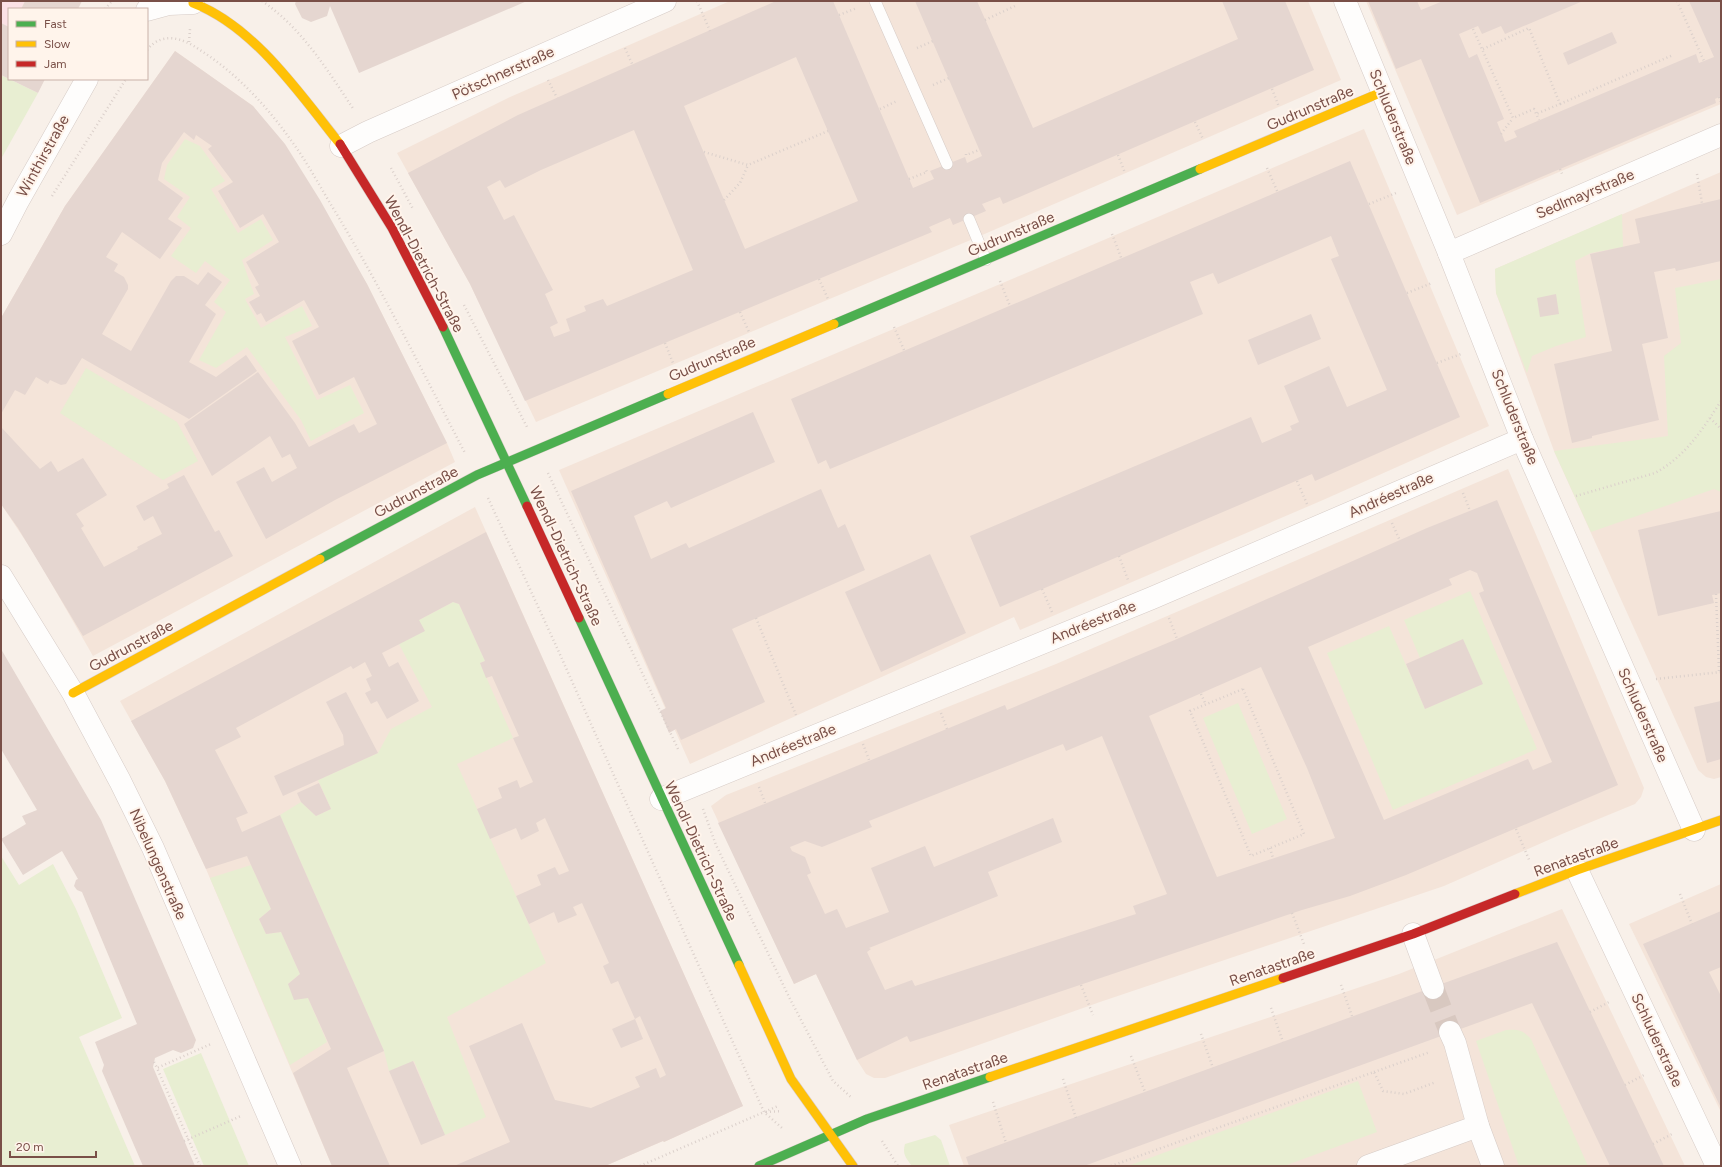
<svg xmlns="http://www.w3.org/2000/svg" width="1722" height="1167" viewBox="0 0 1722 1167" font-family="Figtree,sans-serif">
<rect width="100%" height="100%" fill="#f8f0e9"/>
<g fill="#f4e4d9">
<polygon points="730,1 1308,1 1341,80 973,239 536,422 470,284 397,153 510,97"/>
<polygon points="1366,1 1721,1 1721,104 1457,215"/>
<polygon points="175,51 253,106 266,123 367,284 447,443 455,462 93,656 35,555 1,504 1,318 65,206"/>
<polygon points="1364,129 1489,426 1323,500 1020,630 1014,617 690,764 559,470 1024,274"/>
<polygon points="1721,172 1721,777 1714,779 1706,777 1698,770 1554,451 1496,293 1495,269"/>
<polygon points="1508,469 1644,788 1641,797 1635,804 1562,834 1444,886 1100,1002 885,1078 874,1078 866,1074 857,1060 816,974 794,984 711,806 726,795 1056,664"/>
<polygon points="475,507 743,1106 664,1142 663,1141 605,1166 332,1166 206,869 165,781 120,701"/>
<polygon points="1721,884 1721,1112 1629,924"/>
<polygon points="1562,909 1685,1166 964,1166 949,1125 1399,974"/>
</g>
<polygon fill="#fbe1e5" points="1,1 25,1 21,9 9,9 9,27 1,23"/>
<g fill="#e8eed2">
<polygon points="1,75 38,93 1,159"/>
<polygon points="185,139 200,146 225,181 211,189 238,233 261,219 273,240 242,260 254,294 245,299 261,328 302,306 312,326 285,337 317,400 350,385 364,413 311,441 301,420 247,347 216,368 199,360 226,312 214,302 230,280 205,261 196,273 171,256 191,228 177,217 190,197 164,179 167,165"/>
<polygon points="1622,214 1623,247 1591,253 1575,261 1586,337 1556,346 1532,356 1527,373 1496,293 1495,269"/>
<polygon points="1721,279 1721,492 1714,489 1591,532 1554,451 1668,436 1664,356 1681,343 1675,288"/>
<polygon points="86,368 177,422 198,461 163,480 60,413"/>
<polygon points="1470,591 1537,749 1393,810 1327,653 1389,626 1425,709 1482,684 1420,658 1404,620"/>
<polygon points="453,602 459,604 485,661 480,663 513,738 457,764 546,963 447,1017 486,1117 445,1135 414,1061 389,1071 384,1051 280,815 301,802 316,816 331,809 318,780 378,753 391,729 432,707 399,644 419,620"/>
<polygon points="1238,703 1287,819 1252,834 1203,718"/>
<polygon points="1,856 19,885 53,864 76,909 122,1018 79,1037 135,1166 1,1166"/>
<polygon points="251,865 271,909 259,919 266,934 281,932 300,974 288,984 308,998 327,1042 290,1065 210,878"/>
<path d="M1506,1030C1518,1029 1523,1030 1531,1039L1588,1166H1519L1476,1041Z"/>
<polygon points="201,1053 249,1166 204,1166 163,1069"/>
<polygon points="1358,1081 1377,1132 1284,1166 1128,1166"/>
<path d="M935,1135L941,1140L950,1166H912C906,1158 902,1154 905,1144Z"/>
</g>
<g fill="#e5d6d0" fill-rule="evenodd">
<polygon points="25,1 82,1 78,9 21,9"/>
<polygon points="296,1 527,1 359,73 330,6 327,16 311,22 302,18 295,4"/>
<path d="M776,1H833L913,188L934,179L930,171L965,157L967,163L982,156L915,1H977L1033,128L1238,39L1222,1H1285L1314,70L1003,204L1000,197L982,204L986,211L953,225L950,218L929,227L932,232L525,401L470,284L408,173L518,115ZM796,57L858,201L745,249L684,106ZM634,130L693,270L607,306L603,299L584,306L586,311L566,319L570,331L554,337L550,327L558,323L545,294L553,290L514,215L504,220L487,187L500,180L505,188L541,170Z"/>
<polygon points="1368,1 1417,1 1421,10 1443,1 1583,1 1505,34 1501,26 1482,34 1478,26 1459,34 1469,58 1477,54 1504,119 1497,122 1505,142 1517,137 1514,131 1696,54 1699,63 1714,57 1689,1 1721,1 1721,96 1715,99 1716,103 1480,203 1421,59 1396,69"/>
<polygon points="1,23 9,27 9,79 45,79 38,93 1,75"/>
<polygon points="1612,32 1617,43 1568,65 1563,53"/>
<polygon points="175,51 253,106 285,144 320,200 367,284 447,443 335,500 266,539 236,482 264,467 272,482 297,468 290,454 282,458 270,436 212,476 184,424 258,372 295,423 309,447 354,424 359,433 377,424 354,377 319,395 292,341 319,327 304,300 266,322 261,313 257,315 249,302 260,296 255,287 259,285 246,262 279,242 263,214 240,228 218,191 233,182 208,149 212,146 196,135 194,140 184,132 162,163 158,180 183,198 168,219 182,228 160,259 122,232 106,257 118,264 114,271 124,277 128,285 128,289 102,334 131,351 171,281 176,276 184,276 198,285 208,272 222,282 205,305 216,314 189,362 216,377 246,355 257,371 189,419 82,358 66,384 61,385 50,380 48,384 36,377 25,395 15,390 1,414 1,318 65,206"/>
<polygon points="1350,161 1460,417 1315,481 1312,474 1000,607 970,536 1251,417 1262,443 1292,430 1290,426 1299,422 1284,386 1329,366 1347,407 1387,390 1331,259 1339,256 1331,236 1218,284 1213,273 1190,282 1203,314 830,469 826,460 818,464 791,399"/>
<polygon points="1721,199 1721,261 1676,271 1675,268 1654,272 1668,338 1642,344 1659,420 1592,436 1592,438 1572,443 1554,364 1612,351 1590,254 1640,243 1635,219"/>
<polygon points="1556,294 1559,314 1540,317 1537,298"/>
<polygon points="1311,314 1321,339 1258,365 1248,340"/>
<polygon points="753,412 775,462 671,508 667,501 634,516 651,559 686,543 689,548 821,489 838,528 845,524 865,570 732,629 765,702 681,740 676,729 669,733 660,711 666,708 571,491"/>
<polygon points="1,427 40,469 51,461 58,472 83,458 107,495 76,514 84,526 81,528 104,567 138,549 137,547 162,534 153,516 144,521 136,506 169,488 167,484 184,475 215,532 219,530 233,556 83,636 18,528 1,504"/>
<path d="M1497,500L1618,785L1406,875L1350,896L1302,910L932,1035L910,1042L907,1036L857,1060L816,974L794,984L718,823L1005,705L1007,710L1177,639L1427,528ZM1470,570L1477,573L1484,591L1479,593L1552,762L1533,770L1528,759L1384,820L1308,647L1452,585L1449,579ZM1261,667L1307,768L1335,838L1217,877L1149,716ZM1102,736L1167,894L1133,906L1136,914L915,986L912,980L885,990L867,952L871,949L869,948L998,896L988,872L1062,842L1053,818L934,867L925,846L871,868L889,912L846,928L837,909L825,914L807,875L811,873L805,857L792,851L790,847L805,841L822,847L872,827L869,821L929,797L1063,744L1066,751Z"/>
<polygon points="1721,511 1721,593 1712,595 1714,603 1658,616 1638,530"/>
<polygon points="486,532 743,1106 664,1142 663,1141 605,1166 454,1166 510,1142 469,1046 522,1023 555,1100 591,1108 640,1087 635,1077 656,1068 660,1078 666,1075 640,1016 635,1019 618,981 611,984 603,966 609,963 582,903 573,907 577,915 558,923 554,912 529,924 516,896 541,885 537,875 555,867 559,875 569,871 545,818 536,823 539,831 521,840 516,828 490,839 477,809 502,798 498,788 517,780 520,788 533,782 513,738 519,736 492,676 486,678 480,663 485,661 459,604 453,602 419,620 425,631 382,653 389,667 398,662 419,701 387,719 377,701 371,704 365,693 371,690 366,679 372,676 365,662 353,669 351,666 236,728 241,737 215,750 248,813 236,818 242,832 280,815 384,1051 347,1068 390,1166 332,1166 293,1073 331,1049 308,998 294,1000 288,984 300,974 281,932 266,934 259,919 271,909 251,865 247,856 206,869 165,781 131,721"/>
<polygon points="930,554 966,633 881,672 845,592"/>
<polygon points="1463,639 1483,684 1425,709 1406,664"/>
<polygon points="1,649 101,820 196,1040 193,1048 181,1053 173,1050 155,1058 153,1067 195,1166 143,1166 102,1071 104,1065 95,1042 137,1024 82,892 77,890 74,886 76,880 78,879 62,851 23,875 1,839 26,824 22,816 37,810 1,749"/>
<polygon points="346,692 378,753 283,796 274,776 344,745 343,735 326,702"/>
<polygon points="1721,701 1721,759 1707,763 1694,707"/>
<polygon points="319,783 331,809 316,816 301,802 297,793"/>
<polygon points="1721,911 1721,967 1709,972 1721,996 1721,1108 1643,944"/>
<polygon points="1557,942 1664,1166 1610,1166 1532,1003 1084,1166 969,1166 966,1157"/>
<polygon points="635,1019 643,1039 621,1048 612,1029"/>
<polygon points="413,1061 445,1135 421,1145 389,1071"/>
</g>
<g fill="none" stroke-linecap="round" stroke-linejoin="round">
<polyline stroke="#d8c8c0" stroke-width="22" stroke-dasharray="22 11" stroke-linecap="butt" points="1433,988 1450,1032"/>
<g stroke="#d6cbc6" stroke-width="12">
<g id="lane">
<polyline points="875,1 947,164"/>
<polyline points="969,219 986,260"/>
</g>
</g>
<g stroke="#d6cbc6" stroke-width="23">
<g id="street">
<polyline points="1345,1 1449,253 1522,439 1694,830"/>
<polyline points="147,10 169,4 193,3"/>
<polyline points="341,146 368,132 665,1"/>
<polyline points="1,234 18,201 87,79"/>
<polyline points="1449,253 1721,135"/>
<polyline points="1,576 73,693 120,781 153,848 290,1166"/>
<polyline points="661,799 1152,598 1522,439"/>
<polyline points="1577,870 1717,1166"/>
<polyline points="1413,934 1433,988"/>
<polyline points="1450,1032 1455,1043 1478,1126 1493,1166"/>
<polyline points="1368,1166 1478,1126"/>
</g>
</g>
<g stroke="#d9ccc7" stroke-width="10">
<g id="fast">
<polyline points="834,324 1200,169"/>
<polyline points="443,327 527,506"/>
<polyline points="320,559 477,475 668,394"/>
<polyline points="579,618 739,965"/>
<polyline points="759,1166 867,1119 990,1077"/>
</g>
</g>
<g stroke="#d9ccc7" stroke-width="10">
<g id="slow">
<path d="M193,1V3C254,26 300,94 340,144"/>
<polyline points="1200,169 1382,92"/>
<polyline points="668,394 834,324"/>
<polyline points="73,693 320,559"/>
<polyline points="1515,894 1577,870 1721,820"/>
<polyline points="739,965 791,1079 853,1166"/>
<polyline points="990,1077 1283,978"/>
</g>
</g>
<g stroke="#d9ccc7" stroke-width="10">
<g id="jam">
<polyline points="340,144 392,228 443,327"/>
<polyline points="527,506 579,618"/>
<polyline points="1283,978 1413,934 1515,894"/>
</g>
</g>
<g stroke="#dbd0cb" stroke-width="2.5" stroke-dasharray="1 3" stroke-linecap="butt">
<path d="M262,1C302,28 328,71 354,110"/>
<polyline points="697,1 710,31"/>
<polyline points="1677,1 1704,61"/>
<polyline points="105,9 112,1"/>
<polyline points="839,15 857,8"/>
<polyline points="985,20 1015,6"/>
<polyline points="1473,29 1513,118 1534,109 1539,120"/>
<polyline points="189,42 190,29"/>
<polyline points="625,48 633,66"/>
<polyline points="917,48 933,41"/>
<polyline points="1483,49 1529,28 1560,104 1536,114"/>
<path d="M147,50C162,31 183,38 200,50C235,72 266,105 290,139C306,160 319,185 333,208C381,287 422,371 465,453"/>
<polyline points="548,80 557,98"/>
<polyline points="933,85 949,78"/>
<polyline points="1272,89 1279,107"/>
<polyline points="1719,97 1721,102"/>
<polyline points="1560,104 1673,55"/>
<polyline points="880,109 897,101"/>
<polyline points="1195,122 1203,139"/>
<polyline points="1501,134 1513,118"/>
<polyline points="704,152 748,165 828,131"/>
<polyline points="966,154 966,155 979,150"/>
<polyline points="1118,155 1125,173"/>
<polyline points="391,168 413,209"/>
<polyline points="1267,168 1278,193"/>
<polyline points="1560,169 1563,176"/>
<polyline points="1697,174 1702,203"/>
<polyline points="909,179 927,172 926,170"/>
<polyline points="52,196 126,79"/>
<polyline points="724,200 740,183 748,165"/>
<polyline points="1369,204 1396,193"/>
<polyline points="1112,234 1122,260"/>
<polyline points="819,279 828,299"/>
<polyline points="1000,281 1010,306"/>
<polyline points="1407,293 1432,283"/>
<polyline points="464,305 527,427"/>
<polyline points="740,312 749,332"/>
<polyline points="894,327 904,350"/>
<polyline points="665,343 673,363"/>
<polyline points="1437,363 1461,354"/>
<polyline points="1710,418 1721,429"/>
<polyline points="548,473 678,749"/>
<polyline points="1297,481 1307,504"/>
<polyline points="1463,493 1470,511"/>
<path d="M1576,496L1655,473C1686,456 1702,430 1721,401"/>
<polyline points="488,498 558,650 764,1112 782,1128"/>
<polyline points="1392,523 1400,541"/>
<polyline points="1119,556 1128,580"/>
<polyline points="1042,589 1052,612"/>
<polyline points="1716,594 1719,671"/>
<polyline points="756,618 796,715"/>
<polyline points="1169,618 1177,639"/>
<polyline points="1656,679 1721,672"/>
<polygon points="1243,689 1304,834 1251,856 1190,711"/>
<polyline points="1201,694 1206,705"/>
<polyline points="941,713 947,729"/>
<polyline points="863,744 869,760"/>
<polyline points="759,787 765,803"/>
<polyline points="703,809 716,845 789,997 833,1081 852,1098"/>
<polyline points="1516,829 1530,862"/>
<polyline points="1270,848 1273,858"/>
<polyline points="1680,894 1692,924"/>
<polyline points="1292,913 1304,944"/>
<polyline points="1081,985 1093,1015"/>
<polyline points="1341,985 1352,1016"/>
<polyline points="1271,1008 1283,1042"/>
<polyline points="1590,1012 1611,1001"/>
<polyline points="1201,1034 1213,1068"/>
<polyline points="1131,1056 1145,1092"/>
<polyline points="154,1062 157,1068"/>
<polyline points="1374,1072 1430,1052"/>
<polyline points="1063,1079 1076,1118"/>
<polyline points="1625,1085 1646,1074"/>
<polyline points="993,1102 1006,1143"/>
<polyline points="766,1112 781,1111"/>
<polyline points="184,1141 241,1116"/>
<polyline points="882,1141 898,1166"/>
<polyline points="1653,1144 1674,1133"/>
<polyline points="200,1166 157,1068 211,1044"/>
<polyline points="640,1166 778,1106"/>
<polyline points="1111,1166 1374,1072 1383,1091 1404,1094 1436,1082"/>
</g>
<use href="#lane" stroke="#fefdfc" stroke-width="11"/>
<use href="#street" stroke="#fefdfc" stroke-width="22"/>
<use href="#fast" stroke="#4caf50" stroke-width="9"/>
<use href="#slow" stroke="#ffc107" stroke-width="9"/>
<use href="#jam" stroke="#c62828" stroke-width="9"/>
</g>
<g text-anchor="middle" stroke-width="4" stroke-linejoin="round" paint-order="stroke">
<g font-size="15" fill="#794f47" stroke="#fff4eb">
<text transform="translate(503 73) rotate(-24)" y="5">Pötschnerstraße</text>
<text transform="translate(1310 108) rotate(-23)" y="5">Gudrunstraße</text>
<text transform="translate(1393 117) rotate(68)" y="5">Schluderstraße</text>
<text transform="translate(43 156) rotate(-61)" y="5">Winthirstraße</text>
<text transform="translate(1585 194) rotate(-23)" y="5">Sedlmayrstraße</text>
<text transform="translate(1011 234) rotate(-23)" y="5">Gudrunstraße</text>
<text transform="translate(424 264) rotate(62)" y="5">Wendl-Dietrich-Straße</text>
<text transform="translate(712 359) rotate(-23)" y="5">Gudrunstraße</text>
<text transform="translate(1515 417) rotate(68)" y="5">Schluderstraße</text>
<text transform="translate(416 492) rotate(-28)" y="5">Gudrunstraße</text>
<text transform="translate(1391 495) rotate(-24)" y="5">Andréestraße</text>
<text transform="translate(566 556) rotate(65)" y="5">Wendl-Dietrich-Straße</text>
<text transform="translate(1093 622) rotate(-22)" y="5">Andréestraße</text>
<text transform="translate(131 646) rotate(-28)" y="5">Gudrunstraße</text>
<text transform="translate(1643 715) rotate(66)" y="5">Schluderstraße</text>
<text transform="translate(793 745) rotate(-22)" y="5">Andréestraße</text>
<text transform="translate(701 851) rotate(65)" y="5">Wendl-Dietrich-Straße</text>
<text transform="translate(1576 857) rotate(-20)" y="5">Renatastraße</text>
<text transform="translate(158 864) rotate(66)" y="5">Nibelungenstraße</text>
<text transform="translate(1272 967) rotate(-19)" y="5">Renatastraße</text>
<text transform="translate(1657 1040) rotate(65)" y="5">Schluderstraße</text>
<text transform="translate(965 1071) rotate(-19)" y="5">Renatastraße</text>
</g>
</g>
<rect width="1722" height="1167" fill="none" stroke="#794f47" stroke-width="4"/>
<rect x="8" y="8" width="140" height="72" fill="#fff4eb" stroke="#c9b2a9"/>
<rect x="16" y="21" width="20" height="6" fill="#4caf50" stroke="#c9b2a9"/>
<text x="44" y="28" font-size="12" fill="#794f47">Fast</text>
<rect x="16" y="41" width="20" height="6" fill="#ffc107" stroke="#c9b2a9"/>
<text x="44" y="48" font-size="12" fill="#794f47">Slow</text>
<rect x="16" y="61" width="20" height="6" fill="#c62828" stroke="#c9b2a9"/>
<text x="44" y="68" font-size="12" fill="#794f47">Jam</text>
<path d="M10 1151v6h86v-6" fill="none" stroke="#794f47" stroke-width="2"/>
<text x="16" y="1151" font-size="12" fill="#794f47" stroke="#fff4eb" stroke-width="3" paint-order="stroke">20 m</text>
</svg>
